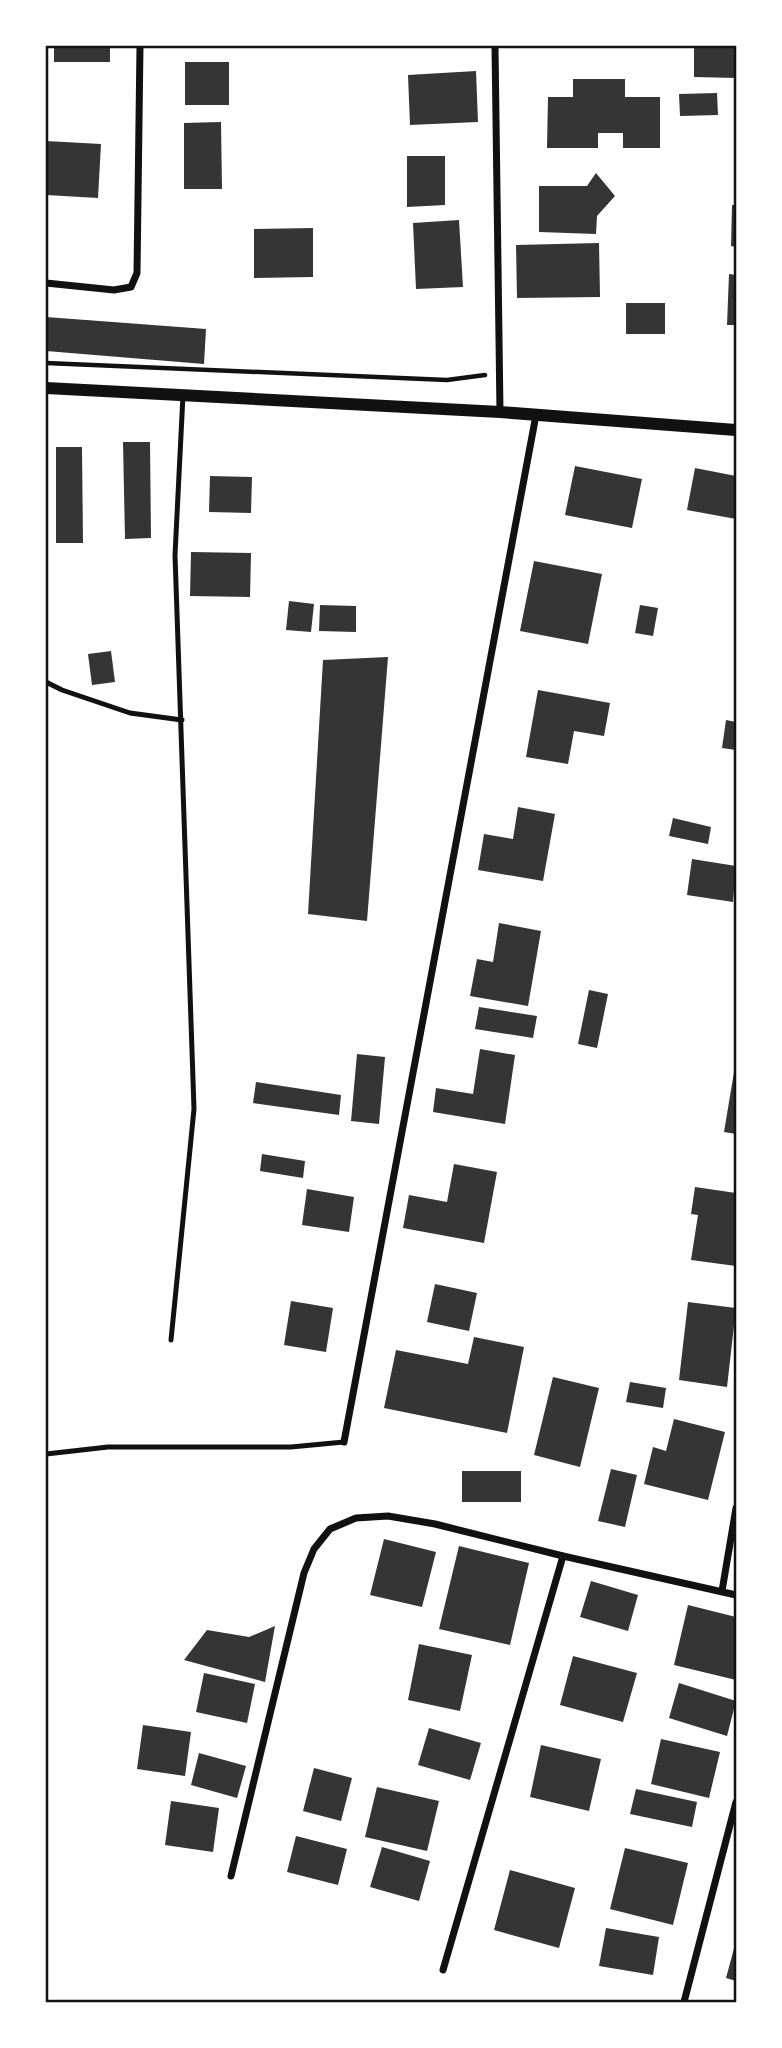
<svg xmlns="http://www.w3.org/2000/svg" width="782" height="2048" viewBox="0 0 782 2048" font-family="'Sofia Sans Condensed',sans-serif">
<rect width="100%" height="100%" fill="#fff"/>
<g fill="#353535">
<rect x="54" y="46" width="56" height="16"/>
<polygon points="694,46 736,46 736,78 694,77"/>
<rect x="185" y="62" width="44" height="43"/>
<polygon points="476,71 478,122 410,125 408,75"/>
<polygon points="573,79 625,79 625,97 660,97 660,148 623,148 623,133 598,133 598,148 547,148 548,97 573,97"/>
<polygon points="717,93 718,115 680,116 679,94"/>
<polygon points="221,122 222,189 184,189 184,123"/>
<polygon points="46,141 101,144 98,198 46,195"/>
<polygon points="407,156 445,156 445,205 407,207"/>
<polygon points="596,173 615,196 597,216 596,234 539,232 539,186 587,186"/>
<polygon points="732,205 736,205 736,247 731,246"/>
<polygon points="459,220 463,287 416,289 413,223"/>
<polygon points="313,228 313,277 254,278 254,229"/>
<polygon points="599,243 600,297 517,298 516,245"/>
<polygon points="729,274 736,275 736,325 727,325"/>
<rect x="626" y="303" width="39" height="31"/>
<polygon points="46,317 206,329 204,364 46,351"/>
<polygon points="123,442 150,442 151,538 125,539"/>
<polygon points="56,447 82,447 83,543 56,543"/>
<polygon points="575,466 642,479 632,528 565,515"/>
<polygon points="695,468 736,476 736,519 687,510"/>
<polygon points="210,476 252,477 251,513 209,512"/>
<polygon points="191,552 251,553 250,597 190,596"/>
<polygon points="534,561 602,574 588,644 520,631"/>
<polygon points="289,601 314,604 311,632 286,630"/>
<polygon points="320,605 356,606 356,632 319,631"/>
<polygon points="640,605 658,608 653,636 635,633"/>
<polygon points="111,651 115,682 92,685 88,654"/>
<polygon points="388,657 367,921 308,914 323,660"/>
<polygon points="538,690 610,703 604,736 574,731 568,764 526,757"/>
<polygon points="726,720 736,722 736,750 722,748"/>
<polygon points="518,807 555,814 543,881 478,870 484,834 513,839"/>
<polygon points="673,818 711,827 708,844 669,836"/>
<polygon points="692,859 736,866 733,902 687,895"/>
<polygon points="499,923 541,931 528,1006 470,996 477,959 493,962"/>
<polygon points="589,990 608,994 597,1048 578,1044"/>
<polygon points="479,1007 537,1016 533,1038 475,1029"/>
<polygon points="480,1049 515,1055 505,1124 433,1112 436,1088 473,1094"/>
<polygon points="357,1054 385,1057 379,1124 351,1121"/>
<polygon points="735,1066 736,1066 736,1134 724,1132"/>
<polygon points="256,1082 341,1095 339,1115 253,1103"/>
<polygon points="262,1154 305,1161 303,1178 260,1171"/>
<polygon points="454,1164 497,1172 484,1243 403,1228 409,1195 447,1202"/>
<polygon points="695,1187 736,1193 736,1266 691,1260 698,1215 691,1214"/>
<polygon points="307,1189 354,1197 349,1232 302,1225"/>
<polygon points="435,1284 477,1293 469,1331 427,1322"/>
<polygon points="291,1301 333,1308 326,1352 284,1345"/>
<polygon points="688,1302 736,1308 727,1387 679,1380"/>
<polygon points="474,1337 524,1347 507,1433 384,1408 396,1350 468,1364"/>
<polygon points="553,1377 599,1388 580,1467 534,1455"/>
<polygon points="630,1382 666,1388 663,1408 626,1402"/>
<polygon points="674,1419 725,1432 708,1500 644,1484 653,1447 666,1451"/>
<polygon points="611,1469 637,1475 625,1527 598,1521"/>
<rect x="462" y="1471" width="59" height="31"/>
<polygon points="384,1539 436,1552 422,1607 370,1595"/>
<polygon points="459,1546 529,1563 510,1645 439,1629"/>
<polygon points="591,1581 638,1595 628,1631 580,1617"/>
<polygon points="688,1605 736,1617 736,1680 674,1665"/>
<polygon points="275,1626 265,1682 184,1660 207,1630 249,1637"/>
<polygon points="419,1644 472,1655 460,1711 408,1700"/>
<polygon points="573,1656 637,1673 623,1722 560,1705"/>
<polygon points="204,1673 255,1684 247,1723 196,1712"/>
<polygon points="679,1683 736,1701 727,1736 669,1718"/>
<polygon points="143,1725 191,1732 185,1776 137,1769"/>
<polygon points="429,1728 481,1743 470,1780 418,1765"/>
<polygon points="661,1739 720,1752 709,1798 651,1784"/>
<polygon points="541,1745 601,1759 589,1811 530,1797"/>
<polygon points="199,1753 246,1766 237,1798 191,1785"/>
<polygon points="314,1768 352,1778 341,1821 303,1811"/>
<polygon points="377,1787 439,1801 427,1851 365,1837"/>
<polygon points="636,1789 697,1802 692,1827 630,1814"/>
<polygon points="171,1801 219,1808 213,1852 165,1845"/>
<polygon points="296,1836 347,1849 338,1885 287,1872"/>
<polygon points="382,1847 430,1861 419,1901 370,1887"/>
<polygon points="625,1848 688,1863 673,1925 610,1909"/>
<polygon points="510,1870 575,1888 559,1948 494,1930"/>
<polygon points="606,1928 659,1937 653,1975 599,1966"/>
<polygon points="736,1941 736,1981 726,1978"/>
</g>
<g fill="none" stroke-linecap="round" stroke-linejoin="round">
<polyline stroke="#111" stroke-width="4.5" points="46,363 447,380 485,375"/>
<g stroke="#111" stroke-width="5">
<polyline points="46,682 62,690 130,713 182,720"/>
<polyline points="171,1340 194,1109 175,555 183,395"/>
<polyline points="46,1454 108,1447 291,1447 344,1442"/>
</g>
<g stroke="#111" stroke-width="7">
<polyline points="495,46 500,412"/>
<polyline points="46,283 114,290 131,287 137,273 140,46"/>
<polyline points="344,1442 536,415"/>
<polyline points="722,1591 736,1508"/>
<polyline points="231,1876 304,1573 314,1549 330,1529 356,1518 388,1516 435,1524 563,1556 736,1595"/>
<polyline points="443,1970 563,1556"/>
<polyline points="684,2002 736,1802"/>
</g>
<polyline stroke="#111" stroke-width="12" points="46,388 500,412 736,430"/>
</g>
<rect width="782" height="2048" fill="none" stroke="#ffffff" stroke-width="94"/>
<rect x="47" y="47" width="688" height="1954" fill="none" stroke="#111" stroke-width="2.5"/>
</svg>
